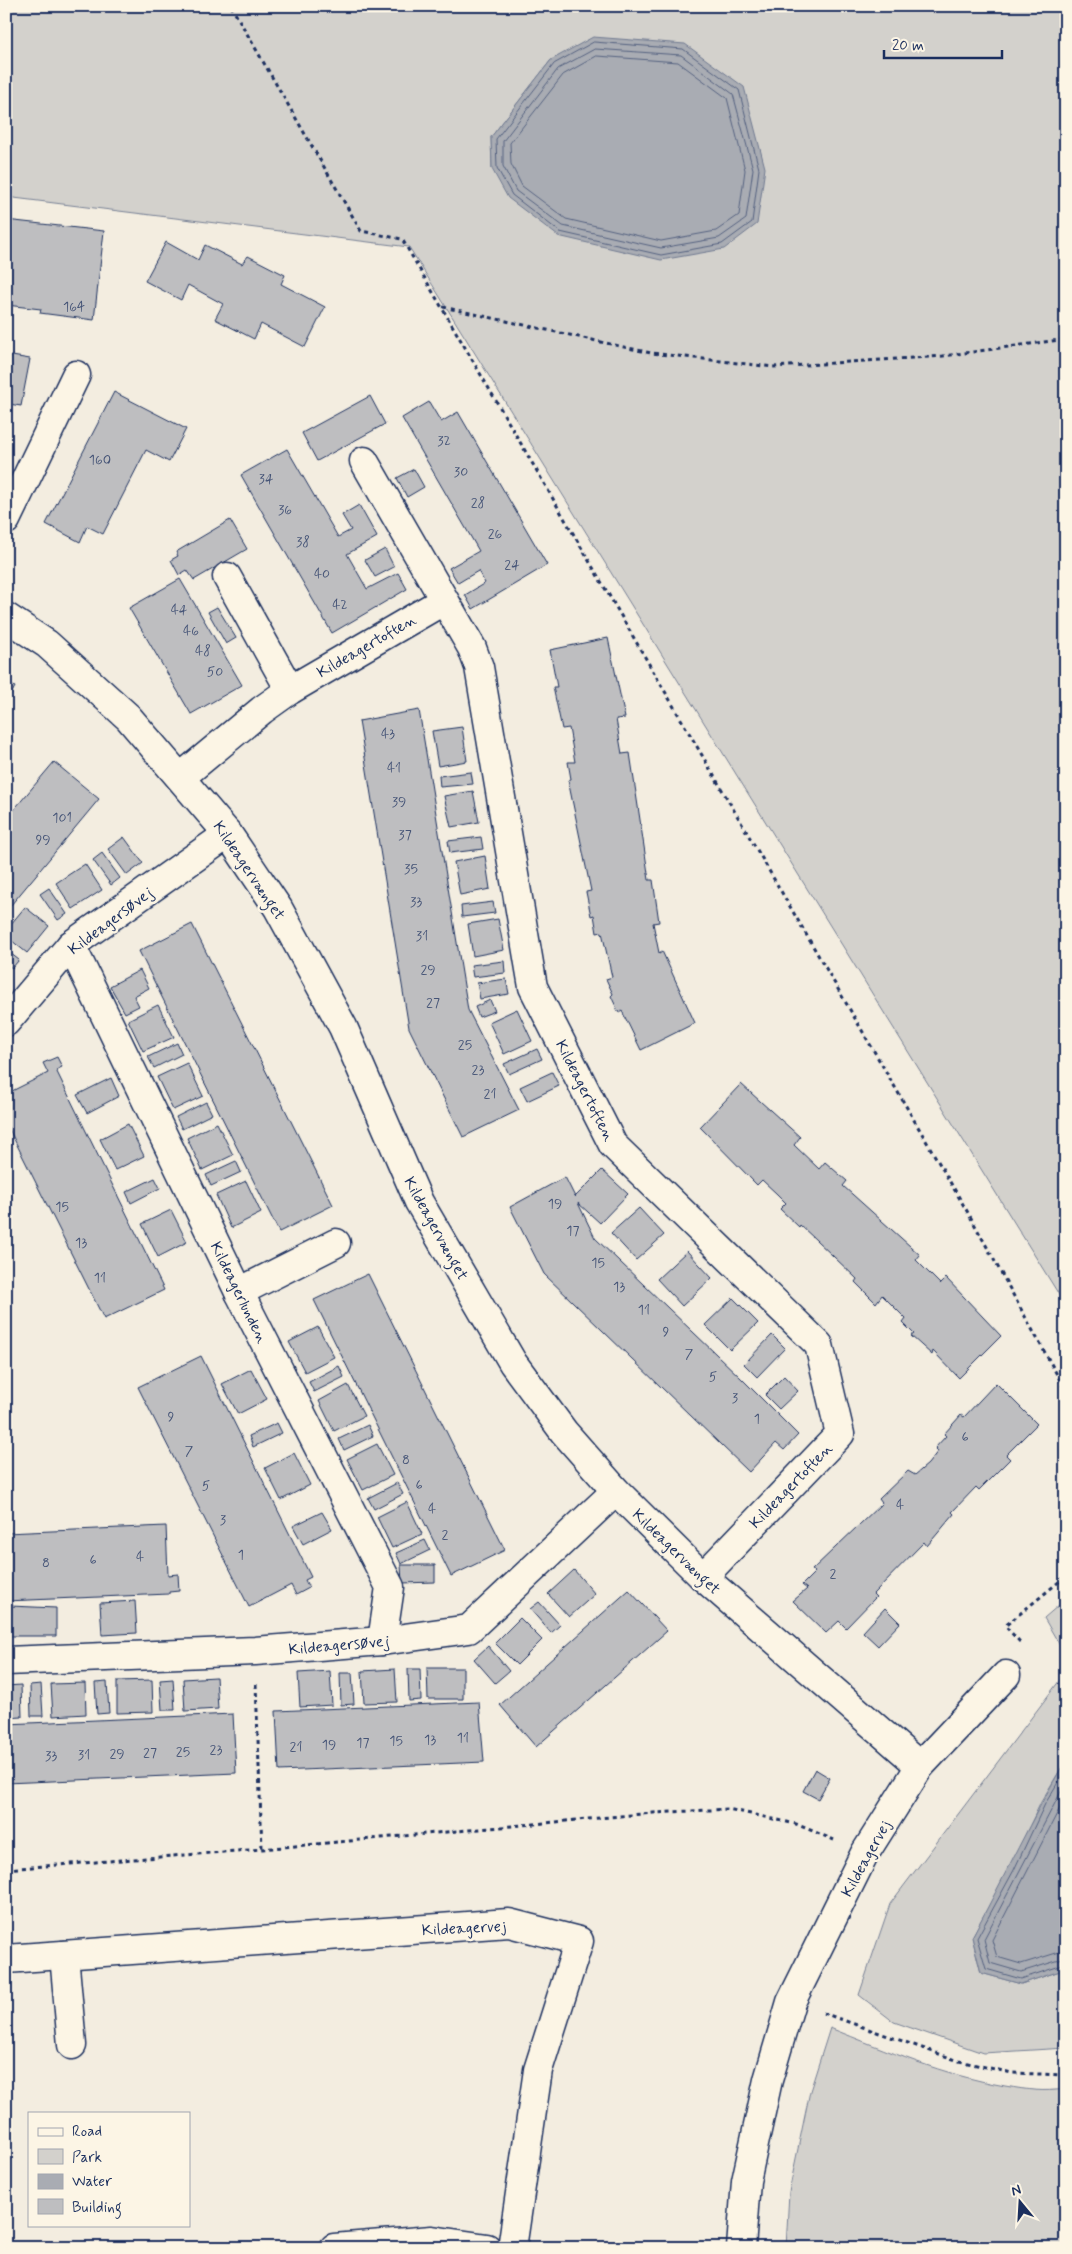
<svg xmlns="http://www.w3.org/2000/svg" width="1072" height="2254" viewBox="0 0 1072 2254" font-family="Mynerve,sans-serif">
<rect width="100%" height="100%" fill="#f3ede0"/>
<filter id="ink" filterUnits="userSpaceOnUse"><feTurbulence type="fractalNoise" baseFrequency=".02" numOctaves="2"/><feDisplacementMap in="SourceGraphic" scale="10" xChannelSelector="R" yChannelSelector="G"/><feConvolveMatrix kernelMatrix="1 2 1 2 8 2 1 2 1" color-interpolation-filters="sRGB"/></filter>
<g filter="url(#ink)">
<g fill="#d3d1cc" stroke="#778095" fill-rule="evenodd">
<path d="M6,6H1066V1306L409,247L6,197ZM551,60L492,169L491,137Z"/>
<polygon points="1066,1599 1066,1656 1044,1618"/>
<polygon points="1066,1672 1066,1760 1041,1802 1010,1867 972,1937 981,1973 1021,1984 1066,1969 1066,2048 983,2053 894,2022 859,1995 890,1904"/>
<path d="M830,2028C888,2051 943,2075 1005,2086C1029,2090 1041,2092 1066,2089V2248H786L789,2192L810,2091Z"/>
</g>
<g fill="#a9acb3" stroke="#707a91">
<polygon points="593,37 685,44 744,87 765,168 757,224 724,249 661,260 558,236 508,198 492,169 491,137 551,60"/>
<path d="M1066,1760V1969L1021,1984L981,1973L972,1937C1004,1878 1032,1817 1066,1760Z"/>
</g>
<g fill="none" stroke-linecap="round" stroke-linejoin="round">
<g stroke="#546180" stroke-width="1">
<polygon points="594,42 683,49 739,90 759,169 752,222 722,244 661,255 560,232 512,195 497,168 496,139 554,64"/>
<polygon points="595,49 681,55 733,94 753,169 746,219 719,238 661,248 563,226 516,191 503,166 503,141 558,69"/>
<polygon points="597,56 678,62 727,98 745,170 739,215 716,231 661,241 566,219 522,186 511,164 510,143 563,75"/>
<polyline points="1066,1769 1045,1804 1014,1870 977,1938 986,1969 1021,1979 1066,1964"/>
<polyline points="1066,1782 984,1939 990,1963 1021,1972 1066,1958"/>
<polyline points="1066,1796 992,1940 997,1957 1021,1964 1066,1950"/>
</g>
</g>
<g fill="#bebec0" stroke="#1b2f5e">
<polygon points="6,220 104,231 94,320 40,313 41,309 6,305"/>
<polygon points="166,242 198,260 205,245 242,264 248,256 285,275 281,284 325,307 305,347 261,324 254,339 215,319 223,304 188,285 181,300 145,281"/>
<polygon points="6,355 30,359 21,406 9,404 6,422"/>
<polygon points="114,392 186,429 169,462 146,450 103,534 87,526 80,542 46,524"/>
<polygon points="370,396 385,424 317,461 302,433"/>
<polygon points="429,402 441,422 458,412 547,565 473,609 465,595 485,583 478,571 458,583 449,568 479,551 402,418"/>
<polygon points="287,449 338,537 351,530 342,515 359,505 377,537 347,554 367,589 398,573 407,589 332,633 241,475"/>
<polygon points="414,469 424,487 407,497 397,478"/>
<polygon points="230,520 247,549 194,580 187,570 179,575 171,560 178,556 176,552"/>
<polygon points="385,549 394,567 375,577 365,560"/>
<polygon points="180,579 242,685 191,714 129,608"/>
<polygon points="217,607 236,638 226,644 208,612"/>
<polygon points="608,638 625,718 616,719 622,754 630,753 649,880 653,880 659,922 653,923 659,953 662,951 695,1023 641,1050 622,1011 619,1013 611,996 613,994 606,979 612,977 602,932 597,933 594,915 591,916 586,892 591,891 568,780 571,779 568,762 575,762 569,728 562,729 553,687 557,687 550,650"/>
<polygon points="6,682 15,687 6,703"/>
<polygon points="419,710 468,1010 519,1110 463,1137 409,1028 359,721"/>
<polygon points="462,727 467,761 438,766 432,731"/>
<polygon points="54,762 99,799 6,911 6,819"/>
<polygon points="471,772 473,784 440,787 439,776"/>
<polygon points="473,791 479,822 451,827 444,796"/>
<polygon points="124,837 143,863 127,875 108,849"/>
<polygon points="481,837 483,849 450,853 448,841"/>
<polygon points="102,853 120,878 111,885 93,860"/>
<polygon points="485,856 490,889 460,895 454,862"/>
<polygon points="85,864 102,890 73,909 56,883"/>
<polygon points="49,888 67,914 58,920 40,894"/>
<polygon points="493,902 495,913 462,917 461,906"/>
<polygon points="25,907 49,926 27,953 6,936 6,930"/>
<polygon points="498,919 504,950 473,956 468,924"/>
<polygon points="192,924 333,1205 279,1232 139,951"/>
<polygon points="6,950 19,960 12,968 6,964"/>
<polygon points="504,961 505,973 473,977 471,965"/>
<polygon points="140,970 149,988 134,996 139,1006 125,1013 110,986"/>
<polygon points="506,979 509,994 480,999 477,983"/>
<polygon points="490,1000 495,1011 479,1017 475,1007"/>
<polygon points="158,1005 174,1037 143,1051 128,1020"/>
<polygon points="517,1009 532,1041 504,1054 489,1022"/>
<polygon points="177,1043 182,1054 154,1068 148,1057"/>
<polygon points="537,1049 542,1059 509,1074 504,1064"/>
<polygon points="57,1057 62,1067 56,1070 164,1290 104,1319 6,1123 6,1094 48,1073 43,1063"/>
<polygon points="187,1063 203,1096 173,1110 157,1077"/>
<polygon points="552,1072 559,1086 527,1101 520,1087"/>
<polygon points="111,1078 119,1096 87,1113 77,1095"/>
<polygon points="741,1084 800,1137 794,1145 819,1169 825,1162 847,1181 843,1186 920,1255 916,1260 940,1284 946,1278 1001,1336 959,1378 933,1351 932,1355 911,1336 914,1334 903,1323 906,1319 882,1295 876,1303 855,1282 857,1279 833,1256 800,1225 799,1227 780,1209 786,1203 777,1194 762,1180 757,1185 700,1127"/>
<polygon points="206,1102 212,1114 182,1129 176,1117"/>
<polygon points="217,1123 233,1155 202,1170 187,1138"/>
<polygon points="128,1124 144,1156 115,1170 100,1139"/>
<polygon points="236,1161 241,1172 211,1186 206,1175"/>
<polygon points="602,1170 628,1194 600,1223 578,1203 595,1238 741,1378 798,1435 784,1450 776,1443 749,1472 544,1274 510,1207 565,1177 575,1197"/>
<polygon points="155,1178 160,1188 131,1203 126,1192"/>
<polygon points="246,1181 261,1213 231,1228 216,1195"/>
<polygon points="639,1208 664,1235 636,1260 611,1233"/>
<polygon points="171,1210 187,1242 158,1257 142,1224"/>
<polygon points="687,1251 712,1278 682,1306 657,1279"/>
<polygon points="368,1274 505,1550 451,1576 314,1300"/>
<polygon points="733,1298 758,1323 730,1350 705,1325"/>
<polygon points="318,1327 334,1357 305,1372 289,1342"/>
<polygon points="772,1335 785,1348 757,1377 744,1364"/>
<polygon points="201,1356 311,1577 305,1580 309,1588 296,1595 291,1585 249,1607 138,1387"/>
<polygon points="339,1366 344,1377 314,1392 309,1382"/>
<polygon points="251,1369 267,1399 238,1414 222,1384"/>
<polygon points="784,1376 798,1391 779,1409 765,1395"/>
<polygon points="996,1383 1037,1424 1006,1455 1010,1459 979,1490 976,1487 952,1512 954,1514 927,1546 924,1542 873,1594 876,1597 846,1628 839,1621 826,1633 793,1601 807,1589 802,1585 815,1572 812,1570 882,1503 879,1499 908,1471 915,1475 928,1464 938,1451 935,1448 946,1436 944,1434 961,1415 964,1417"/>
<polygon points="348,1385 364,1416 334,1431 319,1401"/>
<polygon points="277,1423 282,1433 253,1447 249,1436"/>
<polygon points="368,1425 373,1436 344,1450 339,1439"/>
<polygon points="377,1444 393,1475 363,1490 347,1459"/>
<polygon points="294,1453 310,1485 281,1500 265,1468"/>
<polygon points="397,1483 403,1494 374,1509 368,1498"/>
<polygon points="407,1502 422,1534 392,1548 377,1517"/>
<polygon points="322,1512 332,1529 303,1544 293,1526"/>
<polygon points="166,1526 168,1575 178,1574 179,1591 169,1592 169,1594 6,1601 6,1533"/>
<polygon points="425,1540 430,1550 401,1564 396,1553"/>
<polygon points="401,1565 435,1565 435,1582 402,1583"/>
<polygon points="574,1570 595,1594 569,1617 548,1594"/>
<polygon points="629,1590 667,1631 536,1747 500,1705"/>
<polygon points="135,1601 137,1633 102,1635 100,1603"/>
<polygon points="539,1602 560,1625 551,1633 530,1609"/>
<polygon points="10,1606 56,1608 56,1636 10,1636"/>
<polygon points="885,1608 900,1623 878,1646 863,1632"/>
<polygon points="520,1618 542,1640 517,1665 495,1643"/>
<polygon points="488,1646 509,1671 495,1683 474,1659"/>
<polygon points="427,1668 463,1668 463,1699 428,1699"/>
<polygon points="395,1669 397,1702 364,1703 362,1671"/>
<polygon points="408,1669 420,1669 421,1700 409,1701"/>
<polygon points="330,1671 332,1705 300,1707 298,1673"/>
<polygon points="340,1673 352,1673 354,1704 341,1705"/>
<polygon points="216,1677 218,1709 185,1711 183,1679"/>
<polygon points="173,1679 175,1710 162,1710 160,1680"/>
<polygon points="152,1680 153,1712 117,1713 117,1681"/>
<polygon points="107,1682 109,1713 97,1714 95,1683"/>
<polygon points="85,1683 86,1714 53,1716 51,1684"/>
<polygon points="41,1684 43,1716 31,1716 30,1685"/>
<polygon points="21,1685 22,1717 6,1718 6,1686"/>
<polygon points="479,1702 484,1762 279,1771 276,1711"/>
<polygon points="233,1714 236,1773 6,1783 6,1724"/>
<polygon points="815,1769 830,1778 818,1799 803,1791"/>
</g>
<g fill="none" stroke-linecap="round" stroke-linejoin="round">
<g stroke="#1b2f5e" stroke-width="31">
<g id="minor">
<polyline points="364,461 472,648 479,667 533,987 613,1145 819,1345 840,1434 703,1577"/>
<polyline points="6,520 76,375"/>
<polyline points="227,577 290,690"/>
<polyline points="6,617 47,644 128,717 228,834 278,908 343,1027 419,1202 513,1363 564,1432 616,1491 703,1577 920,1766"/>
<polyline points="181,777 262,710 290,690 443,601"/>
<polyline points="71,945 239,1292 390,1587 382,1641"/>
<polyline points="6,1022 71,945 228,834"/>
<polyline points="239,1292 336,1243"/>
<polyline points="6,1661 255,1651 382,1641 469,1629 616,1491"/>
<polyline points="64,1955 72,2045"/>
<polyline points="6,1959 509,1923 579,1941 538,2070 512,2248"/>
<polyline points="334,2248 432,2240 487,2248"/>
<polyline points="741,2248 746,2181 768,2080 791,2002 865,1853 920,1766 1006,1675"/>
</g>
</g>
<g stroke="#1b2f5e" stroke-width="3" stroke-dasharray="4 4" stroke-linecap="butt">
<polyline points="231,6 361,231 402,239 971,1218 1066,1391"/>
<polyline points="443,307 651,353 773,367 943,356 1066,339"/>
<polyline points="1020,1642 1005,1626 1066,1576"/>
<polyline points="256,1684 262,1849"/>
<polyline points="6,1869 262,1849 653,1813 728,1809 796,1824 834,1840"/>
<polyline points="823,2013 959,2061 1012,2073 1066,2075"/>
</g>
<use href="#minor" stroke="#fcf5e5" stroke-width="28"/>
</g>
</g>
<g text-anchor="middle" stroke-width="5" stroke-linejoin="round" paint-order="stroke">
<g font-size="14" fill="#445376">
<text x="74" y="311">164</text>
<text x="444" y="445">32</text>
<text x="100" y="464">160</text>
<text x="461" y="476">30</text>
<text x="266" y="483">34</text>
<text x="478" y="507">28</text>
<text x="285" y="514">36</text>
<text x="495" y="538">26</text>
<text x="303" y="546">38</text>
<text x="512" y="569">24</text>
<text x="322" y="578">40</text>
<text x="340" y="609">42</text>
<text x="179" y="614">44</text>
<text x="191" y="635">46</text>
<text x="203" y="655">48</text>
<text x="215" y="676">50</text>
<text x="388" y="738">43</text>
<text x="394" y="772">41</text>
<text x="399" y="806">39</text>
<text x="62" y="822">101</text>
<text x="405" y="839">37</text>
<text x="43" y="844">99</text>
<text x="411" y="873">35</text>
<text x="416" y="906">33</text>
<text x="422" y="940">31</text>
<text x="428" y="974">29</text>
<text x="433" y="1007">27</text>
<text x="465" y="1049">25</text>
<text x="478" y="1074">23</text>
<text x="490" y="1098">21</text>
<text x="555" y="1208">19</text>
<text x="62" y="1211">15</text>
<text x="573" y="1235">17</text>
<text x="81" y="1247">13</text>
<text x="598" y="1267">15</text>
<text x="100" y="1282">11</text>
<text x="619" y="1291">13</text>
<text x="644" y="1314">11</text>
<text x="666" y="1336">9</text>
<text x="689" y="1358">7</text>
<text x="713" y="1381">5</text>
<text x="735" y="1402">3</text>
<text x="171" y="1421">9</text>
<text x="757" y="1423">1</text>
<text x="965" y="1441">6</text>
<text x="189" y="1455">7</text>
<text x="406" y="1464">8</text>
<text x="419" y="1489">6</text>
<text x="206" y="1490">5</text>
<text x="900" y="1509">4</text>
<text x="432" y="1513">4</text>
<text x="223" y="1524">3</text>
<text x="445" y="1539">2</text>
<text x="241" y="1559">1</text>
<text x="140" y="1561">4</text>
<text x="93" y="1564">6</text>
<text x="46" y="1567">8</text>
<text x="833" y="1578">2</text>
<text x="463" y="1742">11</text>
<text x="430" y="1744">13</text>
<text x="396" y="1745">15</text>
<text x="363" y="1747">17</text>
<text x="329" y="1749">19</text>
<text x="296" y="1751">21</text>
<text x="216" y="1754">23</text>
<text x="183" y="1756">25</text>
<text x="150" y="1757">27</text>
<text x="117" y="1758">29</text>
<text x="84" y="1759">31</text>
<text x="51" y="1760">33</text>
</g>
<g font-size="16" fill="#1b2f5e" stroke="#fcf5e5">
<text transform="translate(366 645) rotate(-30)" y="6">Kildeagertoften</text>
<text transform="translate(250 870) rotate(56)" y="6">Kildeagervænget</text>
<text transform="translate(110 920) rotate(-37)" y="6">Kildeagersøvej</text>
<text transform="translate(586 1090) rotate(63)" y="6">Kildeagertoften</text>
<text transform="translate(437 1228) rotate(61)" y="6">Kildeagervænget</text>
<text transform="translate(240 1292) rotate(64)" y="6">Kildeagerlunden</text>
<text transform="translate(790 1485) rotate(-46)" y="6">Kildeagertoften</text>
<text transform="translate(677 1551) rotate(44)" y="6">Kildeagervænget</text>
<text transform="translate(339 1644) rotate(-5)" y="6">Kildeagersøvej</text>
<text transform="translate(865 1858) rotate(-61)" y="6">Kildeagervej</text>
<text transform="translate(464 1927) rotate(-3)" y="6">Kildeagervej</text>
</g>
</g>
<rect width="1072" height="2254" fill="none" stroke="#fcf5e5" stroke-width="25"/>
<rect x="12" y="12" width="1047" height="2229" fill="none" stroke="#1b2f5e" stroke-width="2" filter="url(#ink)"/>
<rect x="28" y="2112" width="162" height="115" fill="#fcf5e5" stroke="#a2a6af"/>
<rect x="38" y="2128" width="25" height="8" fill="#fcf5e5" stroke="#a2a6af"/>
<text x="72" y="2136" font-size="15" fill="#1b2f5e">Road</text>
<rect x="38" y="2149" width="25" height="15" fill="#d3d1cc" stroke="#a2a6af"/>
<text x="72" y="2162" font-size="15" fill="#1b2f5e">Park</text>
<rect x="38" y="2174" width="25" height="15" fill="#a9acb3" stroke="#a2a6af"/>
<text x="72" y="2186" font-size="15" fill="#1b2f5e">Water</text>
<rect x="38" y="2199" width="25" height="15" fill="#bebec0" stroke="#a2a6af"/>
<text x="72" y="2212" font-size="15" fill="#1b2f5e">Building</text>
<g transform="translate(1020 2202) rotate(342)" stroke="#fcf5e5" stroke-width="4" paint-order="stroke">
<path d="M0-4L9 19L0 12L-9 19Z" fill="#1b2f5e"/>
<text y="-8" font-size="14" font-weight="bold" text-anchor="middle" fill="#1b2f5e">N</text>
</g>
<path d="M884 50v8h118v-8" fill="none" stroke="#1b2f5e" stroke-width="2.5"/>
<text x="892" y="50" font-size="15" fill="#1b2f5e" stroke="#fcf5e5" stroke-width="4" paint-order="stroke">20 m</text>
</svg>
